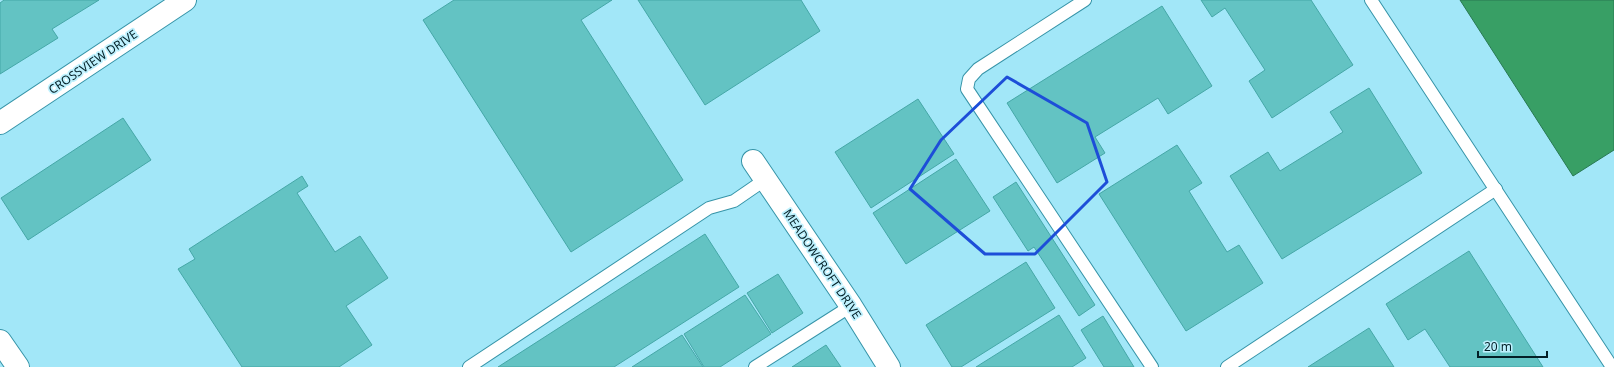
<svg xmlns="http://www.w3.org/2000/svg" width="1614" height="367" viewBox="0 0 1614 367" font-family="'Noto Sans',sans-serif">
<rect width="100%" height="100%" fill="#a2e7f8"/>
<polygon fill="#389f65" stroke="#287952" points="1460,0 1614,0 1614,150 1573,176"/>
<g fill="#63c3c3" stroke="#45a7a7">
<polygon points="4,0 99,0 52,29 58,38 0,74 0,3"/>
<polygon points="454,0 612,0 581,20 683,180 571,252 423,20"/>
<polygon points="638,0 801,0 820,31 705,105"/>
<polygon points="1201,0 1311,0 1353,65 1272,118 1249,81 1265,70 1225,8 1212,17"/>
<polygon points="1162,6 1212,86 1168,114 1158,98 1095,137 1105,153 1057,183 1007,103"/>
<polygon points="1369,88 1422,173 1282,259 1230,176 1268,152 1280,171 1343,132 1330,112"/>
<polygon points="918,99 954,154 871,208 835,152"/>
<polygon points="123,118 151,160 28,240 1,198"/>
<polygon points="1177,145 1202,183 1189,191 1227,252 1239,245 1263,283 1186,331 1099,194"/>
<polygon points="956,159 990,211 906,264 873,213"/>
<polygon points="302,176 308,186 297,193 335,252 360,236 388,278 346,306 372,345 339,367 242,367 178,269 195,259 189,249"/>
<polygon points="1016,182 1095,305 1079,316 1034,247 1028,251 993,197"/>
<polygon points="705,234 739,287 614,367 498,367"/>
<polygon points="1469,251 1543,367 1450,367 1425,329 1408,340 1386,304"/>
<polygon points="1026,262 1055,308 961,367 952,367 926,325"/>
<polygon points="778,274 803,313 772,333 747,293"/>
<polygon points="745,295 771,334 720,367 704,367 684,334"/>
<polygon points="1059,315 1086,358 1072,367 976,367"/>
<polygon points="1103,316 1134,367 1104,367 1081,330"/>
<polygon points="1369,328 1394,367 1308,367"/>
<polygon points="682,335 703,367 632,367"/>
<polygon points="826,345 841,367 792,367"/>
</g>
<g fill="none" stroke-linecap="round" stroke-linejoin="round">
<g stroke="#3694a8" stroke-width="14">
<g id="lane">
<polyline points="1085,0 978,69 969,79 967,89 1152,367"/>
<polyline points="1371,0 1612,367"/>
<polyline points="469,367 709,208 734,201 766,179"/>
<polyline points="755,367 851,306"/>
<polyline points="1227,367 1496,189"/>
</g>
</g>
<g stroke="#3694a8" stroke-width="24">
<g id="street">
<polyline points="0,123 185,0"/>
<polyline points="753,161 851,306 889,367"/>
<polyline points="0,341 18,367"/>
</g>
</g>
<use href="#lane" stroke="#fff" stroke-width="12"/>
<use href="#street" stroke="#fff" stroke-width="22"/>
</g>
<path fill="none" stroke="#1d4ed8" stroke-width="3" stroke-linejoin="round" d="M1007,77L1087,123L1107,182L1035,254H985L910,189L941,140Z"/>
<g text-anchor="middle" stroke-width="3.5" stroke-linejoin="round" paint-order="stroke">
<g font-size="12" fill="#031f26" stroke="#bef1fe">
<text transform="translate(93 62) rotate(-34)" y="4">CROSSVIEW DRIVE</text>
<text transform="translate(822 264) rotate(56)" y="4">MEADOWCROFT DRIVE</text>
</g>
</g>
<path d="M1478 351v6h69v-6" fill="none" stroke="#031f26" stroke-width="2"/>
<text x="1484" y="351" font-size="12" fill="#031f26" stroke="#bef1fe" stroke-width="3" paint-order="stroke">20 m</text>
</svg>
